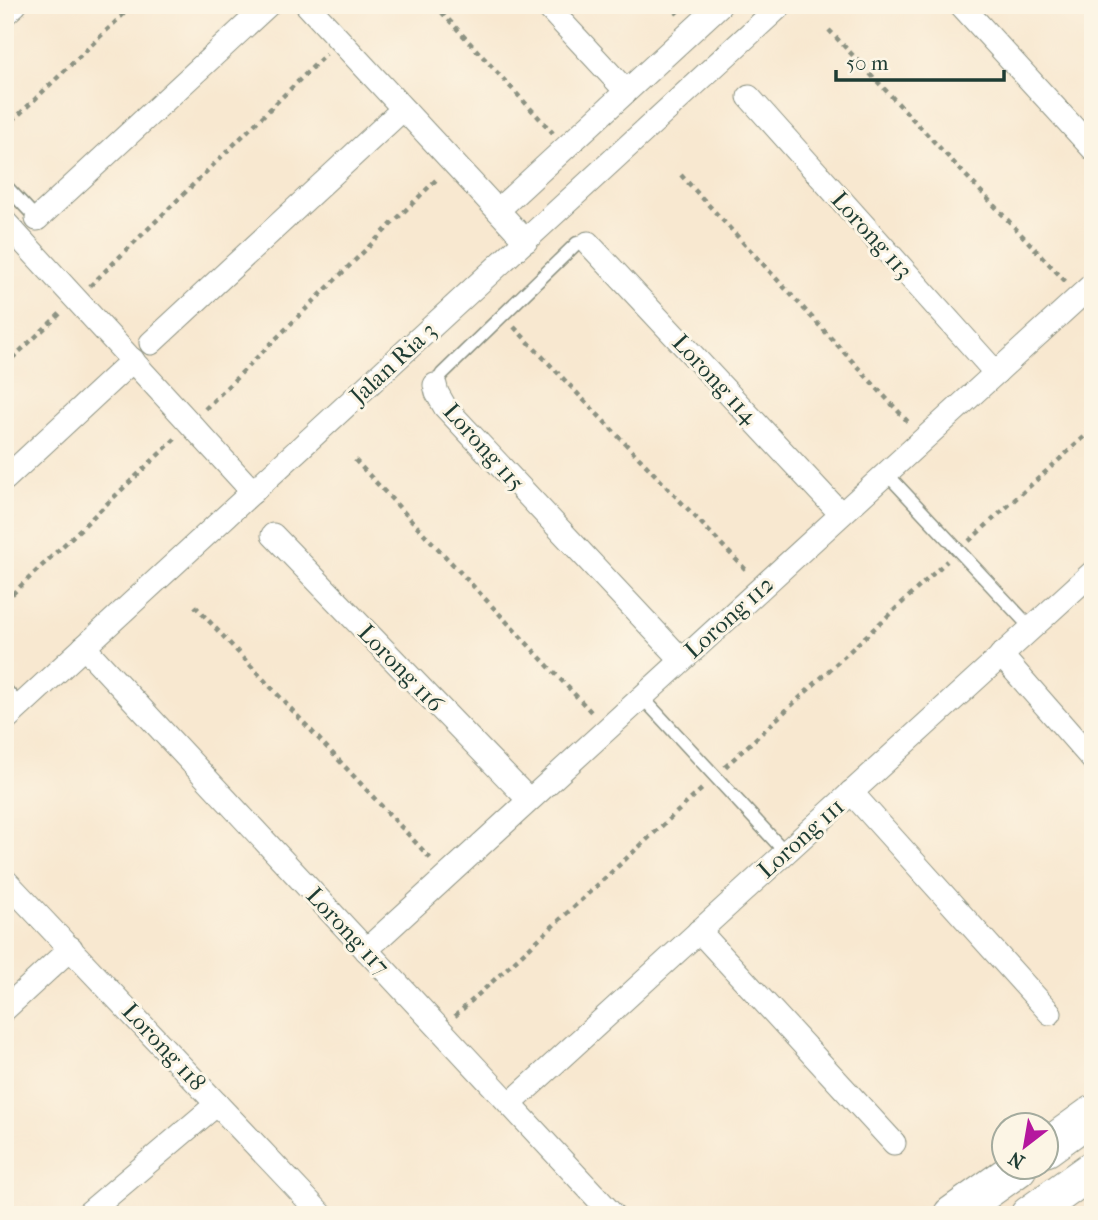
<svg xmlns="http://www.w3.org/2000/svg" width="1098" height="1220" viewBox="0 0 1098 1220" font-family="'IM FELL French Canon',serif">
<rect width="100%" height="100%" fill="#fcf5e5"/>
<filter id="ink" filterUnits="userSpaceOnUse"><feTurbulence type="fractalNoise" baseFrequency=".0143" numOctaves="2"/><feDisplacementMap in="SourceGraphic" scale="14" xChannelSelector="R" yChannelSelector="G"/><feConvolveMatrix kernelMatrix="1 2 1 2 8 2 1 2 1" color-interpolation-filters="sRGB"/></filter>
<filter id="wash" filterUnits="userSpaceOnUse"><feTurbulence type="fractalNoise" baseFrequency=".00686" numOctaves="4" result="noise"/><feDisplacementMap in="SourceGraphic" scale="28" xChannelSelector="R" yChannelSelector="G"/><feGaussianBlur stdDeviation="1.57" result="paint"/><feColorMatrix in="noise" values="0 0 0 0 0 0 0 0 0 0 0 0 0 0 0 0 0 1.4 0 .05"/><feComposite in="paint" operator="in"/></filter>
<g filter="url(#wash)">
<rect width="100%" height="100%" fill="#f8e8d0"/>
</g>
<g filter="url(#ink)">
<g fill="none" stroke-linecap="round" stroke-linejoin="round">
<g stroke="#8c9282" stroke-width="15">
<g id="lane">
<polyline points="5,185 37,219"/>
<polyline points="435,385 442,374 577,243 588,243"/>
<polyline points="886,473 1031,628"/>
<polyline points="5,689 20,706"/>
<polyline points="642,697 785,852"/>
</g>
</g>
<g stroke="#8c9282" stroke-width="25">
<g id="street">
<polyline points="307,5 526,241"/>
<polyline points="546,5 626,91"/>
<polyline points="961,5 1093,149"/>
<polyline points="5,14 15,5"/>
<polyline points="749,97 996,373"/>
<polyline points="498,210 720,5"/>
<polyline points="37,219 268,5"/>
<polyline points="5,222 253,492"/>
<polyline points="588,243 841,514"/>
<polyline points="151,343 403,109"/>
<polyline points="435,385 437,393 445,407 682,660"/>
<polyline points="5,479 133,360"/>
<polyline points="273,535 529,800"/>
<polyline points="84,647 613,1215"/>
<polyline points="1001,655 1093,760"/>
<polyline points="5,720 781,5"/>
<polyline points="851,792 1050,1013"/>
<polyline points="5,880 322,1215"/>
<polyline points="699,931 894,1143"/>
<polyline points="366,950 1093,284"/>
<polyline points="5,1009 71,948"/>
<polyline points="510,1104 1093,572"/>
<polyline points="86,1215 217,1104"/>
</g>
</g>
<g stroke="#8c9282" stroke-width="39">
<g id="primary">
<polyline points="1046,1148 1093,1114"/>
<polyline points="952,1215 1018,1168"/>
<polyline points="1029,1215 1093,1169"/>
</g>
</g>
<g stroke="#8c9282" stroke-width="4.5" stroke-dasharray="5 5" stroke-linecap="butt">
<polyline points="435,5 553,133"/>
<polyline points="669,5 678,14"/>
<polyline points="829,30 1066,282"/>
<polyline points="5,128 133,5"/>
<polyline points="681,175 909,423"/>
<polyline points="90,286 326,54"/>
<polyline points="514,327 747,571"/>
<polyline points="5,365 61,313"/>
<polyline points="205,409 438,178"/>
<polyline points="355,460 594,715"/>
<polyline points="969,541 1093,429"/>
<polyline points="5,601 177,437"/>
<polyline points="195,606 432,860"/>
<polyline points="725,767 947,561"/>
<polyline points="455,1016 703,788"/>
</g>
<use href="#lane" stroke="#fff" stroke-width="12"/>
<use href="#street" stroke="#fff" stroke-width="23"/>
<use href="#primary" stroke="#fff" stroke-width="37"/>
</g>
</g>
<g text-anchor="middle" stroke-width="6" stroke-linejoin="round" paint-order="stroke">
<g font-size="24" fill="#1f3d34" stroke="#fcf5e5">
<text transform="translate(872 235) rotate(48)" y="8">Lorong 113</text>
<text transform="translate(393 363) rotate(-43)" y="8">Jalan Ria 3</text>
<text transform="translate(715 379) rotate(47)" y="8">Lorong 114</text>
<text transform="translate(484 447) rotate(48)" y="8">Lorong 115</text>
<text transform="translate(729 617) rotate(-42)" y="8">Lorong 112</text>
<text transform="translate(401 668) rotate(46)" y="8">Lorong 116</text>
<text transform="translate(801 838) rotate(-42)" y="8">Lorong 111</text>
<text transform="translate(348 931) rotate(47)" y="8">Lorong 117</text>
<text transform="translate(164 1047) rotate(47)" y="8">Lorong 118</text>
</g>
</g>
<rect width="1098" height="1220" fill="none" stroke="#fcf5e5" stroke-width="28"/>
<g transform="translate(1025 1146) rotate(211)"><circle r="33" fill="#fcf5e5" stroke="#a4ab9e" stroke-width="2"/>
<path d="M0-5L12 26L0 18L-12 26Z" fill="#b5179e"/>
<text y="-10" font-size="19" font-weight="bold" text-anchor="middle" fill="#1f3d34">N</text>
</g>
<path d="M836 70v10h168v-10" fill="none" stroke="#1f3d34" stroke-width="3.5"/>
<text x="846" y="70" font-size="21" fill="#1f3d34" stroke="#fcf5e5" stroke-width="5" paint-order="stroke">50 m</text>
</svg>
